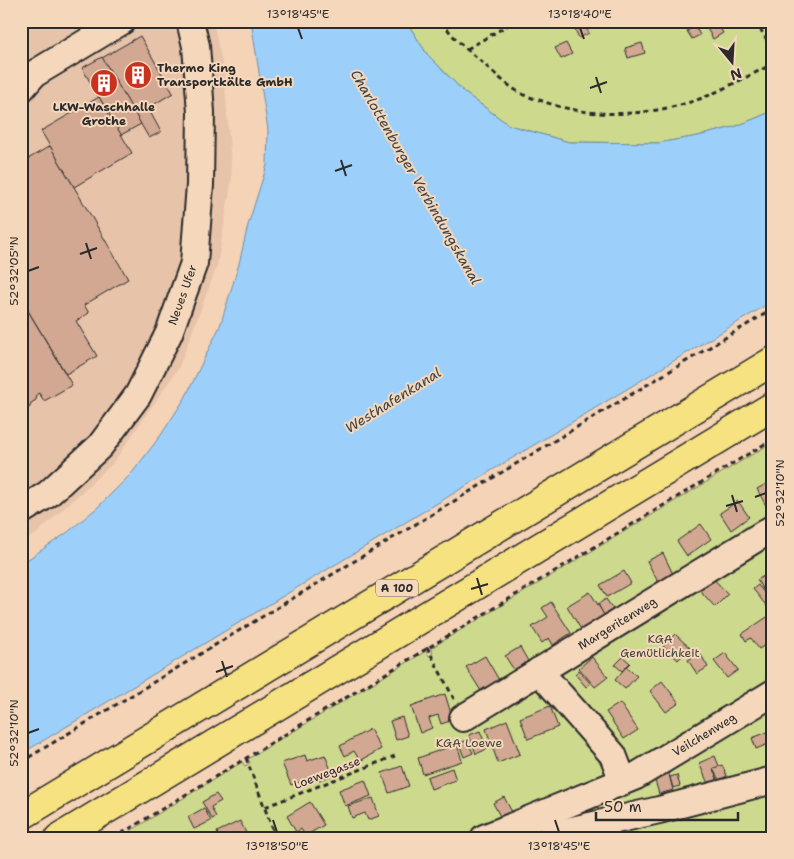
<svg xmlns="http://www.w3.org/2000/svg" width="794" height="859" viewBox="0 0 794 859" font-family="'Shantell Sans',sans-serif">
<rect width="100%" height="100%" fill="#f5d3b7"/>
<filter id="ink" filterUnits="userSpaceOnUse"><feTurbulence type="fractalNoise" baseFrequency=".02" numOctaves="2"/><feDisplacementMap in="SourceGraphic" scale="10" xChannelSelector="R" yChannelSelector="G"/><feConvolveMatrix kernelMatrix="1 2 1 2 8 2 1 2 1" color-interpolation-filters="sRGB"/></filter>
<g filter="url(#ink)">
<polygon fill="#e6c3a9" points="21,21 213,21 224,73 232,178 217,266 179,367 113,463 36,534 21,542"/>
<g fill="#cdda8d" stroke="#7c825c">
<polygon points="406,21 773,21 773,111 737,126 698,136 658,143 569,142 509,125 465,93 427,54"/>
<polygon points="773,442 773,838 119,838 242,762 245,766 250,763 248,759 426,651 429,656 433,653 431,648"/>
</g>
<polygon fill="#9cd0fa" stroke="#6f8ea7" points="251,21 406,21 427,54 465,93 509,125 569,142 658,143 698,136 737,126 773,111 773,297 763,307 21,754 21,564 68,532 98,507 132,473 161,435 185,398 220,326 239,264 248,225 267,165 268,130"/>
<g fill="#d2a892" stroke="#2b2b2b">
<polygon points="581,21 583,21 589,33 579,38 573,25"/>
<polygon points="711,21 716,21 723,33 713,39 705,25"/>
<polygon points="695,26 700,35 692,39 687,31"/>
<polygon points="140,36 173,93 148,108 161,132 149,138 102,58"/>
<polygon points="566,43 572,54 561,59 555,48"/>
<polygon points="642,43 645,53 628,58 625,48"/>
<polygon points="102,57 141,124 121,135 82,68"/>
<polygon points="99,97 132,153 74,187 41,131"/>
<polygon points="50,146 128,279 84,305 89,313 76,321 97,356 66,374 21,299 21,163"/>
<polygon points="21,299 72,385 44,401 39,393 37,394 36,400 31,403 30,407 26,410 21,409"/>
<polygon points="773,480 773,511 770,513 757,489"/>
<polygon points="738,501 749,517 731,530 720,513"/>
<polygon points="701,524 711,539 687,556 677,541"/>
<polygon points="663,553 673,574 658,582 647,561"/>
<polygon points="624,571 631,583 607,597 600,585"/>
<polygon points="772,571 773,590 766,594 757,580"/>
<polygon points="708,573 728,594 715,607 695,585"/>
<polygon points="758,585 773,604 773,607 769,609 753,589"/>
<polygon points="590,592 605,616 582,631 567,606"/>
<polygon points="606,599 613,609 604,615 598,604"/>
<polygon points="551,602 571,633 553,645 549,638 542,643 532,627 548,617 542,608"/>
<polygon points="767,617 773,625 773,640 759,649 751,638 746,641 742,634"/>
<polygon points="675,634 690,648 678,660 663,646"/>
<polygon points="520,647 528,661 514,670 505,656"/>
<polygon points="700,653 708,667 697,674 688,660"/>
<polygon points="725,653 738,670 727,678 714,661"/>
<polygon points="485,656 499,680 481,691 466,667"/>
<polygon points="592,657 608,677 595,687 579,668"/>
<polygon points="623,657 630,663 622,671 615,665"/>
<polygon points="626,667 637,676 625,689 615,680"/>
<polygon points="579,670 590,683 586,687 575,674"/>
<polygon points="662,681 679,703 666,712 650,691"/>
<polygon points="445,694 453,720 441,724 438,715 429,718 432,728 420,733 411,706"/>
<polygon points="620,703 638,730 624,739 606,712"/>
<polygon points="550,706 558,727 528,739 520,718"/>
<polygon points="402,717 408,736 396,740 390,721"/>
<polygon points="507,720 520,754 498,763 486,729"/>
<polygon points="370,729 381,749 360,761 354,751 345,756 340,746"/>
<polygon points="773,730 773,742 756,749 752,738"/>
<polygon points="480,731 487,749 476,754 469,735"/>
<polygon points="467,740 473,753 464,757 459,744"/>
<polygon points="457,744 462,761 423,774 418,758"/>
<polygon points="305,755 307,761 325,755 333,775 319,780 317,776 291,785 282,763"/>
<polygon points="715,756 719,766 713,769 718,782 709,786 699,763"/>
<polygon points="722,765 727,776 719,780 713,769"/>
<polygon points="402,766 409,786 389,793 382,773"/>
<polygon points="452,768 456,780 431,789 427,777"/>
<polygon points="668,770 673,790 659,794 653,774"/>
<polygon points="677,775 680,786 673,788 670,777"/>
<polygon points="365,780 371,796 345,806 339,790"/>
<polygon points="216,794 221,801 211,807 216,817 212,819 202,802"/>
<polygon points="504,797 513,814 502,820 493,803"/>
<polygon points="373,798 379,816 368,820 365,813 352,818 348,806"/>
<polygon points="310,802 324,825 305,836 301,829 296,832 287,816"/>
<polygon points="204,808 211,821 194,829 188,817"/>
<polygon points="240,821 248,837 219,838 217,832"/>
<polygon points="610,825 615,838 603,838 600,829"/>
</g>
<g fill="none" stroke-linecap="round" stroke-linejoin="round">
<g stroke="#2b2b2b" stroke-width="30">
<g id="minor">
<polyline points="21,89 34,74 122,21"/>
<path id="s1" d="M21,511L48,494L100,446L138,395L169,333L194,263L200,185L201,112L196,46L190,21"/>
<polyline points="539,671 613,755 623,781"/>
<path id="s2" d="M463,718L773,528"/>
<path id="s3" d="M484,838L636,776L773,693"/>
<polyline points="550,838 564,832 659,810 773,780"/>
</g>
</g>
<g stroke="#2b2b2b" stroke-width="31">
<g id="highway">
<polyline points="21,816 773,361"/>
<polyline points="59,838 773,406"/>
</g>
</g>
<g stroke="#2b2b2b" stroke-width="3" stroke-dasharray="5 4" stroke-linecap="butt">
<path d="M442,21C452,38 469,51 484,64C495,74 507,85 520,93C527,97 537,99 545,102C595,120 655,116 705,97C728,87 750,75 773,64"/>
<polyline points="755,21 773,49"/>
<polyline points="467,49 515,21"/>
<polyline points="427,647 454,699"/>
<polyline points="246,758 276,838"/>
<polyline points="21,762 773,309"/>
<polyline points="265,807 395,756"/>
<polyline points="114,838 773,439"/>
</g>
<use href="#minor" stroke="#f5d7bb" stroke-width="26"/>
<use href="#highway" stroke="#f7e281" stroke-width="28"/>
</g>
</g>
<path fill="none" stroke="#2b2b2b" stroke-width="2" d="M298,28L302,39M580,28L584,39M596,77L601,93M590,88L607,82M341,160L346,176M335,171L352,165M86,243L91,259M80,254L97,248M28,271L39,267M732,495L737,512M755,497L766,493M726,506L743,501M477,578L482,595M471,589L488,584M222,661L227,677M216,672L233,666M28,733L39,729M273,820L277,832M555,820L559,832"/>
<defs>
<g id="building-disc" transform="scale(1.4375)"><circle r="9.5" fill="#c8321e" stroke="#f5d7bb"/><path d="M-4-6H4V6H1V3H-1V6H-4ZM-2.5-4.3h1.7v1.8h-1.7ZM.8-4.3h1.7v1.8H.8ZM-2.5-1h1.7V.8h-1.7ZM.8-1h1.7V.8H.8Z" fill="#fff"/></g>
</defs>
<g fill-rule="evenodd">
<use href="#building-disc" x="138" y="75"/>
<use href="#building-disc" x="104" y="83"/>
</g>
<g text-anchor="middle" stroke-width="4" stroke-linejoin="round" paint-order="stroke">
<rect fill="#f5d7bb" stroke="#685f56" stroke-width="1" x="376" y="579.5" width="42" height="17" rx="4"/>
<g font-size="11" font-weight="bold" fill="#2b2b2b">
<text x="397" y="592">A 100</text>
</g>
<g font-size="12" font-weight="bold" fill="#2b2b2b" stroke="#f5d7bb" text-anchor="start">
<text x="157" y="72">Thermo King<tspan x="157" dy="14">Transportkälte GmbH</tspan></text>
<text x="104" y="111" text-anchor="middle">LKW-Waschhalle<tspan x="104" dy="14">Grothe</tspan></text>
</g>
<g font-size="12" fill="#2b2b2b" stroke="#f5d7bb">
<text dy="4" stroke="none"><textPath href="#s1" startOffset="276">Neues Ufer</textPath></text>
<text dy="4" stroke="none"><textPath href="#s2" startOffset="181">Margeritenweg</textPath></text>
<text dy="4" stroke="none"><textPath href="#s3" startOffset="244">Veilchenweg</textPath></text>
<text transform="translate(327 773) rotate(-21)" y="4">Loewegasse</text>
</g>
<g font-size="12" fill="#43453a" stroke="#f5d7bb">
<text x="660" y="643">KGA<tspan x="660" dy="14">Gemütlichkeit</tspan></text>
<text x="469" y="747">KGA Loewe</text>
</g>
<g font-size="14" font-style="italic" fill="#3c444a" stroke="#f5d7bb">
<text transform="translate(416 177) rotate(60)" y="5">Charlottenburger Verbindungskanal</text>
<text transform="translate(393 400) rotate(-32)" y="5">Westhafenkanal</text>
</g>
</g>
<rect width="794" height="859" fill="none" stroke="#f5d7bb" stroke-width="55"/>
<g transform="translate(732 62) rotate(162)" stroke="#f5d7bb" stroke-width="4" paint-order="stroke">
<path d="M0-4L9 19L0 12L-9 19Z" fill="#2b2b2b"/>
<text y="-8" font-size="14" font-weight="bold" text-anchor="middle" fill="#2b2b2b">N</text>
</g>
<path d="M596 812v8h142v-8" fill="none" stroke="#2b2b2b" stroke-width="2.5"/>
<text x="604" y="812" font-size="15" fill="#2b2b2b" stroke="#f5d7bb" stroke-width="4" paint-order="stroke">50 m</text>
<rect x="28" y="28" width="738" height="804" fill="none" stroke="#2b2b2b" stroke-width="2"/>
<g font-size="12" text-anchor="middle" fill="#2b2b2b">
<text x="298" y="18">13°18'45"E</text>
<text x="580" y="18">13°18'40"E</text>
<text transform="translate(14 271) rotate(-90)" y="4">52°32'05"N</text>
<text transform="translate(780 493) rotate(-90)" y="4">52°32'10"N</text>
<text transform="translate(14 733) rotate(-90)" y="4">52°32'10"N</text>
<text x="277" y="850">13°18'50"E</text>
<text x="559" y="850">13°18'45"E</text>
</g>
</svg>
